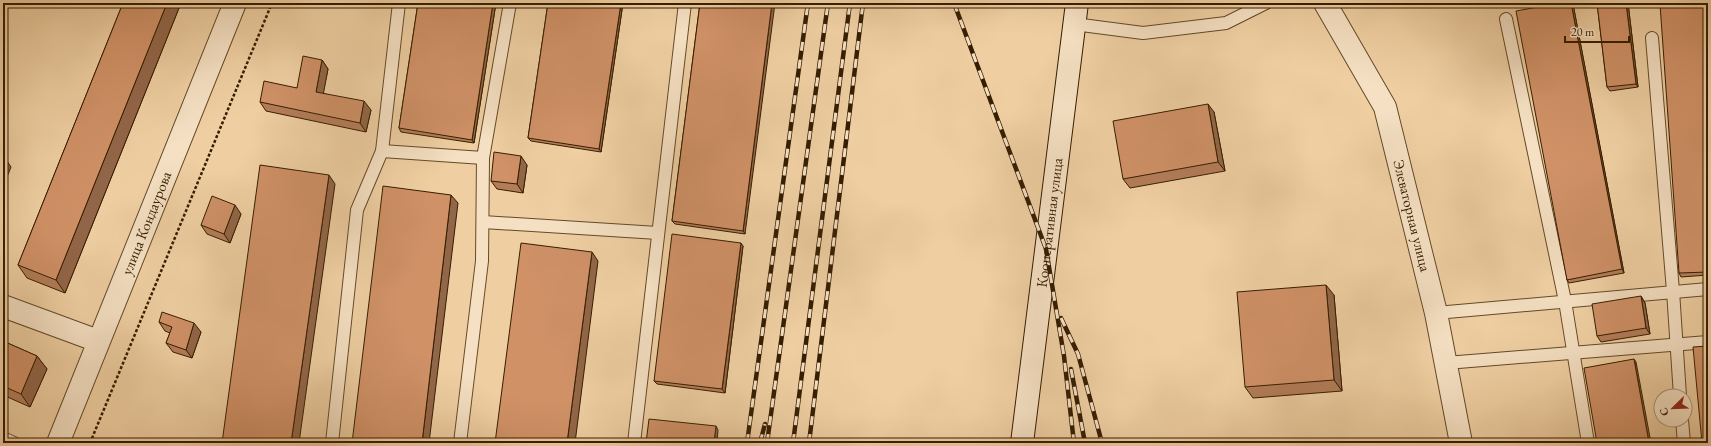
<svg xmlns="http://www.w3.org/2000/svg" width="1711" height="446" viewBox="0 0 1711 446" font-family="'EB Garamond',serif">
<rect width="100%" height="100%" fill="#efcfa2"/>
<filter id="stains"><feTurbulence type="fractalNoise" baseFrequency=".005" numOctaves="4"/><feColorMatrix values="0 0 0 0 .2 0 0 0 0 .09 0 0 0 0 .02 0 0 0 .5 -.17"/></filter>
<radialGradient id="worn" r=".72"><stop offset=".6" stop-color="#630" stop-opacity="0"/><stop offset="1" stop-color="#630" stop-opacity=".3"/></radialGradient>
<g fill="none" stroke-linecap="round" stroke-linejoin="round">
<g stroke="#644a28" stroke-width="14">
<g id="service">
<polyline points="1506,19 1565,301 1588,443"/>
<polyline points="1074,24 1143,33 1226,23 1266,3"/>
<polyline points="1652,38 1673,291 1680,396"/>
<polyline points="382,151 483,158 510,3"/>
<polyline points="483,222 658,233"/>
<polyline points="1436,313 1708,289"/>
<polyline points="1446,363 1708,342"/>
<polyline points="1682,420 1684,443"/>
<polyline points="3,438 14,443"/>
<polyline points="332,443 357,210 382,151 399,3"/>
<polyline points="460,443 482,261 483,158"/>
<polyline points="634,443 685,3"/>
</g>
</g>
<g stroke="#644a28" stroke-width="24">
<g id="minor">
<path id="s1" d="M1325,3L1385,107L1436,313L1461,443"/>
<polyline points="3,306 98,341"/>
</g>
</g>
<g stroke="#644a28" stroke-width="24">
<g id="tertiary">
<path id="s2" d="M58,443L235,3"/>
</g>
</g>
<g stroke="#361d00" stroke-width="24">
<g id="secondary">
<path id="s3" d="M1022,443L1077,3"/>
</g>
</g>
<polyline stroke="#361d00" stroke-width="2.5" stroke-dasharray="3 2" stroke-linecap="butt" points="90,443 272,3"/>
<use href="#service" stroke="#f5e0c3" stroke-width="12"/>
<use href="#minor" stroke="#f5e0c3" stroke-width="22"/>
<use href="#tertiary" stroke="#f5e0c3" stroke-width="22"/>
<use href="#secondary" stroke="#f5e0c3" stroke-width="22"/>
<g stroke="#361d00" stroke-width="4.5">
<g id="rail">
<polyline points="954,3 1046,249 1064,356 1074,443"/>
<polyline points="1061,318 1078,354 1102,443"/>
<polyline points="1071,369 1085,443"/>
<polyline points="747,443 808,3"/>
<polyline points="760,443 765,424"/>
<polyline points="767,443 828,3"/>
<polyline points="793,443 850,3"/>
<polyline points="809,443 863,3"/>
</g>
</g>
<use href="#rail" stroke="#f5e0c3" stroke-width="3" stroke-dasharray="9" stroke-linecap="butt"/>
</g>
<g fill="#b37d59" stroke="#361d00">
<polygon points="123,3 181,3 65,293 27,278 18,265"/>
<polygon points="418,3 496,3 474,143 401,132 399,128"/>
<polygon points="548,3 623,3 601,152 531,141 528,138"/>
<polygon points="700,3 745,234 675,224 672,221"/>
<polygon points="1560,3 1572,3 1573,4 1624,273 1569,283 1567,280"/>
<polygon points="1597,3 1628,3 1638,87 1610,91 1607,87"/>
<polygon points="1708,3 1708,275 1681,277 1679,273"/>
<polygon points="322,60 328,69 323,93 371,110 366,132 266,111 260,102 297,88"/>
<polygon points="1214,112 1225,171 1130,188 1123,179"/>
<polygon points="527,165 523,193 497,189 491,181"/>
<polygon points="241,214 230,243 207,234 201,225"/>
<polygon points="743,246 725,393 657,384 654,381"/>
<polygon points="1334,295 1342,391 1253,398 1245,387"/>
<polygon points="1641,296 1645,303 1650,334 1601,342 1597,336"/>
<polygon points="159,322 201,332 192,358 173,352 166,343 170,333 165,331"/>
<polygon points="3,341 37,356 47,369 30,407 3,395"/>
</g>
<g fill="#926648" stroke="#361d00">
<polygon points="167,3 181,3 65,293 56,280"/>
<polygon points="493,3 496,3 474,143 472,140"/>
<polygon points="621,3 623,3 601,152 599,149"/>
<polygon points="772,3 775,3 745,234 743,231"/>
<polygon points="1571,3 1572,3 1573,4 1624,273 1622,269"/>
<polygon points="1626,3 1628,3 1638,87 1636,84"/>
<polygon points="322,60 328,69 322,101 316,92"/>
<polygon points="364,101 371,110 366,132 360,123"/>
<polygon points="1208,104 1214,112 1225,171 1218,162"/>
<polygon points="521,156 527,165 523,193 517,184"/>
<polygon points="5,158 11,167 3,187 3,163"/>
<polygon points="329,175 335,184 299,443 291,443"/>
<polygon points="451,195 458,203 429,443 422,443"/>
<polygon points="235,205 241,214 230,243 224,234"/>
<polygon points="741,243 743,246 725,393 722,389"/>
<polygon points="592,252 598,261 575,443 567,443"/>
<polygon points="1326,285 1334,295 1342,391 1334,380"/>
<polygon points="1641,296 1645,303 1650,334 1646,328"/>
<polygon points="194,323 201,332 192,358 186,350"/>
<polygon points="37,356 47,369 30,407 21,394"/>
<polygon points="1634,359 1636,362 1651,443 1649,443"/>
<polygon points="716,426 718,430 717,443 714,443"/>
</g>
<g fill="#d09167" stroke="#361d00">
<polygon points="123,3 167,3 56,280 18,265"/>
<polygon points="418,3 493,3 472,140 399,128"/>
<polygon points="548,3 621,3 599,149 528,138"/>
<polygon points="700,3 772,3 743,231 672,221"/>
<polygon points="1560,3 1571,3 1622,269 1567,280 1516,11"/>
<polygon points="1597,3 1626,3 1636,84 1607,87"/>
<polygon points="1679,3 1708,3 1708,272 1679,273 1660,4"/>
<polygon points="303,56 322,60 316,92 364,101 360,123 260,102 264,81 297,88"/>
<polygon points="1208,104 1218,162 1123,179 1113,121"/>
<polygon points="494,152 521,156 517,184 491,181"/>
<polygon points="3,157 5,158 3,163"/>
<polygon points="260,165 329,175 291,443 222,443"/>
<polygon points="383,186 451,195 422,443 352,443"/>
<polygon points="212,196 235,205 224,234 201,225"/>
<polygon points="672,234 741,243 722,389 654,381"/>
<polygon points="521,243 592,252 567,443 495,443"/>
<polygon points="1326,285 1334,380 1245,387 1237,292"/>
<polygon points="1641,296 1646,328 1597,336 1592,304"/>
<polygon points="162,312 194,323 186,350 166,343 172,327 159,322"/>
<polygon points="3,341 37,356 21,394 3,386"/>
<polygon points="1708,346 1708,443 1702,443 1693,347"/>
<polygon points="1634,359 1649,443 1597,443 1584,368"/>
<polygon points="649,419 716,426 714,443 646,443"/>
</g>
<g text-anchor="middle" stroke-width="4" stroke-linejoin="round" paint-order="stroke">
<g font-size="15" fill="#361d00" stroke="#f5e0c3">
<text dy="5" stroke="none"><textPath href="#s1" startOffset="232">Элеваторная улица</textPath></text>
<text dy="5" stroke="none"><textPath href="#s2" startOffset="237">улица Кондаурова</textPath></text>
<text dy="5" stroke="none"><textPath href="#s3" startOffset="222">Кооперативная улица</textPath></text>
</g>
</g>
<rect width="1711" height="446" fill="none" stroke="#efcfa2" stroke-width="16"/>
<rect x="4" y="4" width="1703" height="438" fill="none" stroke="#361d00" stroke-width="2"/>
<rect x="8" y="8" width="1695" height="430" fill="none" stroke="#361d00"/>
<g transform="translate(1673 408) rotate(247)"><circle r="19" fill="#f5e0c3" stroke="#a99275"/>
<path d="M0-3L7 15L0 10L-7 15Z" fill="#8f2418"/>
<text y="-6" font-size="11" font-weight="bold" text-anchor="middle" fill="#361d00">С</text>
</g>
<path d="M1565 36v6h64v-6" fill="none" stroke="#361d00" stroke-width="2"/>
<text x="1571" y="36" font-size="12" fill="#361d00" stroke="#f5e0c3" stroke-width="3" paint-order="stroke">20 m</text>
<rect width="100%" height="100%" filter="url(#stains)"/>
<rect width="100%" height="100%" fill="url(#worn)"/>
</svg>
